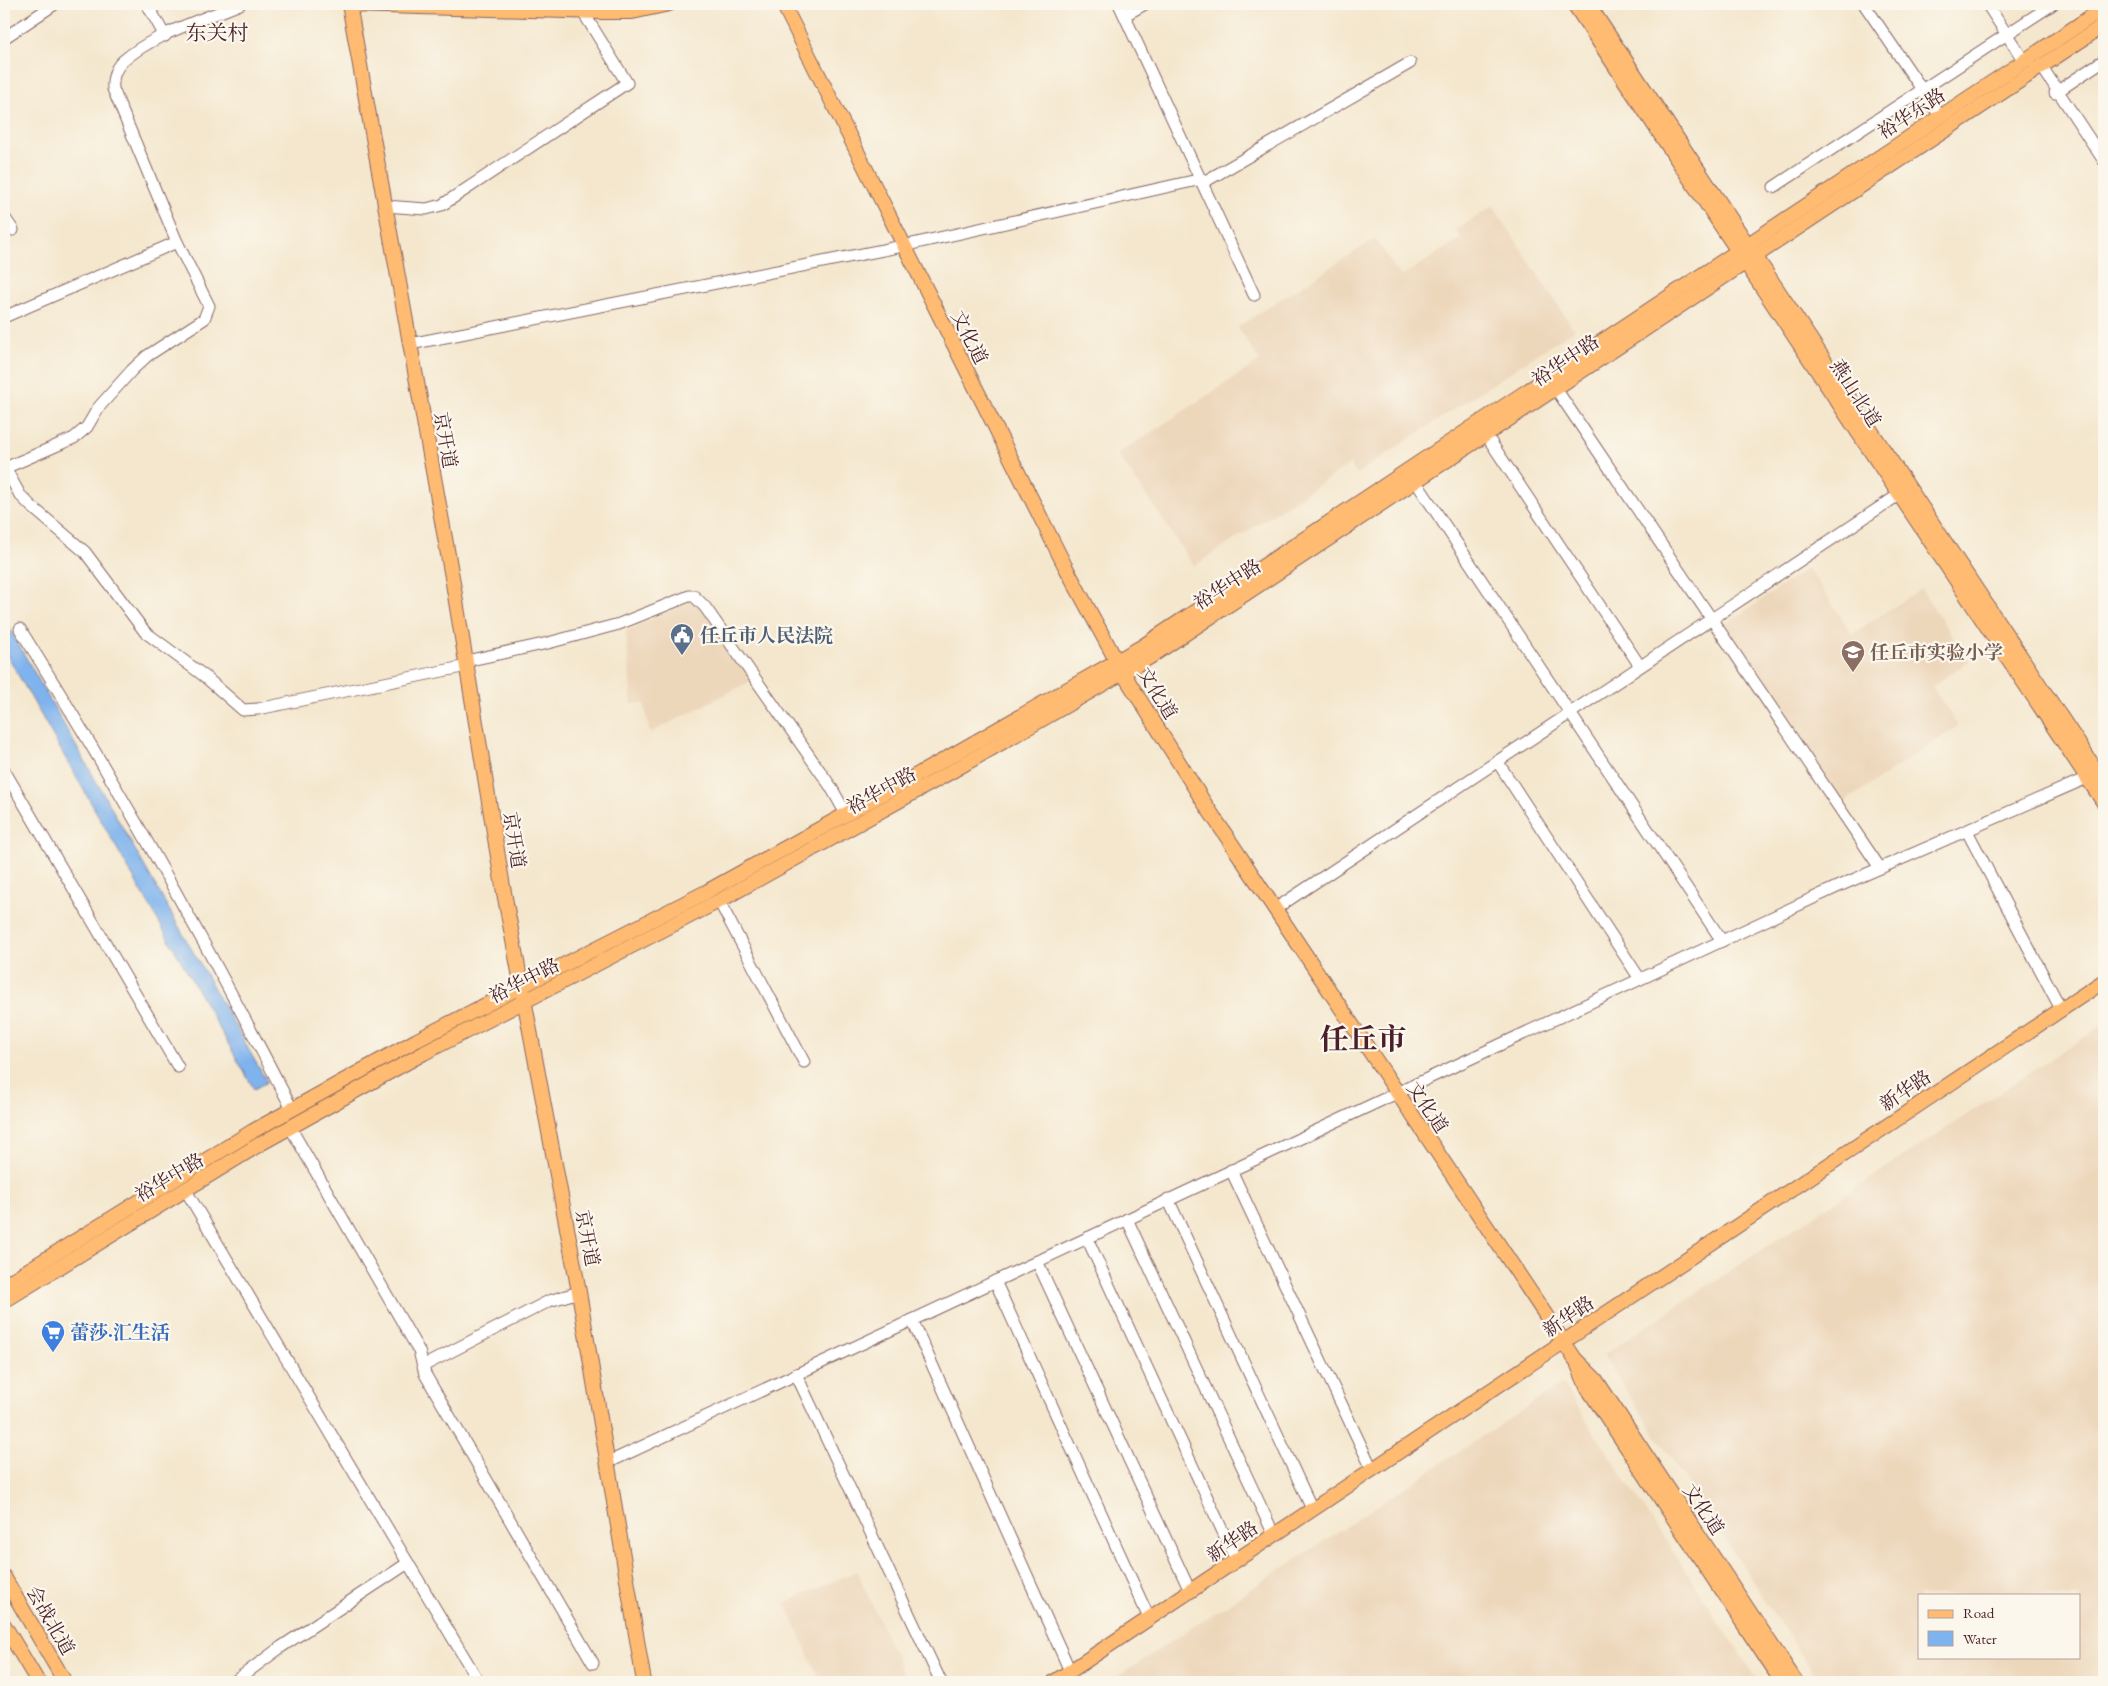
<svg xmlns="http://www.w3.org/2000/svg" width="2108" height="1686" viewBox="0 0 2108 1686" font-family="'EB Garamond','Noto Serif SC',serif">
<rect width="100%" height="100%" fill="#fbf7ec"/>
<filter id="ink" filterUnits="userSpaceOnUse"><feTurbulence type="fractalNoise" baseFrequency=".02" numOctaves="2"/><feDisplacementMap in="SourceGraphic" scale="10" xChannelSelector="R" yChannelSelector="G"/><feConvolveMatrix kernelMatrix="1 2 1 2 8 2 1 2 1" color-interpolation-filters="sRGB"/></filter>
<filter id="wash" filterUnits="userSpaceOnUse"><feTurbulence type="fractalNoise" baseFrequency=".0096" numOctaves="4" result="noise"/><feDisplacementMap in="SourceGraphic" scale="20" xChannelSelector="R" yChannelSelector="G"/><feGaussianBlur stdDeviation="1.12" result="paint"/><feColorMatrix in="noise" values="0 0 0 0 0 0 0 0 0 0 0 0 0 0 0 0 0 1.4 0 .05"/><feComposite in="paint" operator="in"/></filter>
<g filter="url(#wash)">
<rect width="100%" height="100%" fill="#f4e7ce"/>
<g fill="#edd7bb" fill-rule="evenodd">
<polygon points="1493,206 1574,330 1356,474 1350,464 1194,566 1118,454 1260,361 1238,327 1267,308 1375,239 1401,277 1461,238 1456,230"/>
<polygon points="1808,568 1852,634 1921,589 1969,661 1932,686 1958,726 1843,803 1724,625"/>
<polygon points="695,599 753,680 650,733 644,703 632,704 626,631"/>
<path d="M2104,1024V1682H1819L1603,1355ZM1919,1595H2079V1657H1919Z"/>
<polygon points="1562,1384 1759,1682 1110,1682"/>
<polygon points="857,1571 907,1682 821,1682 785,1603"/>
</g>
<polygon fill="#7fb3ed" stroke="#64698c" points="4,619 267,1082 254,1089 4,650"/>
</g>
<g filter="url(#ink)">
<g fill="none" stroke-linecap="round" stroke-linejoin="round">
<g stroke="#866564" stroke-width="13">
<g id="minor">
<polyline points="147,4 165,36"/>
<polyline points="1119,4 1254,295"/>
<polyline points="1864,4 1940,116"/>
<polyline points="1987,4 2024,61"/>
<polyline points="1125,15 1145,4"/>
<polyline points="4,38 55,4"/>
<polyline points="2042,67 2104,161"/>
<polyline points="2055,93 2104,60"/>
<polyline points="1204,182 1410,63"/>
<polyline points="1774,187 2053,4"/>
<polyline points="385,206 426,209 442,205 627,83 583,12"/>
<polyline points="4,217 13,230"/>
<polyline points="4,317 177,242"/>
<polyline points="410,344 903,246 1202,179"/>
<polyline points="1556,389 1880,868"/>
<polyline points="1486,435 1640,666"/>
<polyline points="4,466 20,495 31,506 85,552 145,632 203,675 243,710 258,709 467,666"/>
<path d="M5,468L74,438L87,427L98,408L132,370L147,356L204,319L209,306L177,242L113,89C112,79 115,68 123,61C155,33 202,20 240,4"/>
<polyline points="1416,482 1722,941"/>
<path d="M20,629C118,785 208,946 292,1109"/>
<polyline points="466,661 548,643 619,624 689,596 694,596 705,607 831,787 846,814"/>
<polyline points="1497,761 1640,979"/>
<polyline points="4,770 178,1067"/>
<polyline points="1967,831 2061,1009"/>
<polyline points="719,901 804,1062"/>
<polyline points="1275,909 1900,494"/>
<polyline points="290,1127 419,1351 425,1374 593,1663"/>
<polyline points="1231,1170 1372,1469"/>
<polyline points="185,1189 479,1682"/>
<polyline points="1168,1199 1312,1509"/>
<polyline points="1127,1219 1274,1535"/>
<polyline points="1087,1238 1236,1560"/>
<polyline points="1037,1261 1190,1591"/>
<polyline points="995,1281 1149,1618"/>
<polyline points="912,1320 1070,1671"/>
<polyline points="423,1366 549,1301 579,1292"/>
<polyline points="796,1374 941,1682"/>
<polyline points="607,1463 1839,886 2087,778"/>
<polyline points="234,1682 281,1647 408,1563"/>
</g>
</g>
<g stroke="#866564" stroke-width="16">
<g id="major">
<polyline points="349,4 452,577 503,887 579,1292 644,1682"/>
<polyline points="783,4 1065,566 1123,673 1205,804 1575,1359 1596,1380 1796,1682"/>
<polyline points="1574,4 2104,803"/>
<polyline points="1588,4 2104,782"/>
<polyline points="349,5 600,12 632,12 669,4"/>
<polyline points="4,1285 253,1131 417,1040 706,892 942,761 1143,646 2104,8"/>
<polyline points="4,1301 260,1144 424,1053 719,901 949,773 1150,657 2104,25"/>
<polyline points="1578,1365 1587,1387 1782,1682"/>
<polyline points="4,1577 65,1682"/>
<polyline points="4,1625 38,1682"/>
<polyline points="1054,1682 2104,981"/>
</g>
</g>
<use href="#minor" stroke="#fff" stroke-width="11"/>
<use href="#major" stroke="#ffbb71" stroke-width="14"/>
</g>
</g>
<defs>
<g id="civic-pin" transform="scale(1.25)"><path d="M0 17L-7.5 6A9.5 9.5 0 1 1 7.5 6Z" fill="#5c6f8a" stroke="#fbf7ec"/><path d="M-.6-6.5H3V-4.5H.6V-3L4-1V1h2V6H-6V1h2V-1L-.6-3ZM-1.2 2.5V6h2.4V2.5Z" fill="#fff"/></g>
<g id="school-pin" transform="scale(1.25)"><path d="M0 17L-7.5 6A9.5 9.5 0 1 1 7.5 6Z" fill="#8d6e63" stroke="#fbf7ec"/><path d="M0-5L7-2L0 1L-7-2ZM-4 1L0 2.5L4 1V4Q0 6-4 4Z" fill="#fff"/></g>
<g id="supermarket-pin" transform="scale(1.25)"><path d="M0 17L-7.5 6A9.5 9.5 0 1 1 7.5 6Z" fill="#3f7fe0" stroke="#fbf7ec"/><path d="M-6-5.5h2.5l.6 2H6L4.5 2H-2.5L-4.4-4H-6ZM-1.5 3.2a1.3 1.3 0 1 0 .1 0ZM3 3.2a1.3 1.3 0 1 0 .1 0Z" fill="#fff"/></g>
</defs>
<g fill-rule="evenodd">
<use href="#civic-pin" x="682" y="635"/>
<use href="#school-pin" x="1853" y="652"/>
<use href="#supermarket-pin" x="53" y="1332"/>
</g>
<g text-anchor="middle" stroke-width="4.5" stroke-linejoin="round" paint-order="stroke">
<g font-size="19" fill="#4a1f2b" stroke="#fbf7ec">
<text transform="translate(1911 113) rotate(-33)" y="7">裕华东路</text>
<text transform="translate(970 337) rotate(63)" y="7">文化道</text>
<text transform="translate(1565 360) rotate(-34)" y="7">裕华中路</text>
<text transform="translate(1856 393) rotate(57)" y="7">燕山北道</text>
<text transform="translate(446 440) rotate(80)" y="7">京开道</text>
<text transform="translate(1227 584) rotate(-33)" y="7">裕华中路</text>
<text transform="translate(1158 693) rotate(58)" y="7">文化道</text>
<text transform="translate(881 790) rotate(-29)" y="7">裕华中路</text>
<text transform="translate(515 840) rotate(81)" y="7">京开道</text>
<text transform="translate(524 980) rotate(-27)" y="7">裕华中路</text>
<text transform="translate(1905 1090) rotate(-34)" y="7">新华路</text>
<text transform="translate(1428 1107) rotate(56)" y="7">文化道</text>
<text transform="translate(169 1177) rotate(-31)" y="7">裕华中路</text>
<text transform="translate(588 1238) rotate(79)" y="7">京开道</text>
<text transform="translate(1568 1316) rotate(-34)" y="7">新华路</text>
<text transform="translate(1704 1509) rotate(56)" y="7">文化道</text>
<text transform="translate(1232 1541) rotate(-34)" y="7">新华路</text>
<text transform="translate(51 1620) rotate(60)" y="7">会战北道</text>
</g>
<g font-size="19" font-weight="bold" fill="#4e5e75" stroke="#fbf7ec" text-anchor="start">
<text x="700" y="642">任丘市人民法院</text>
</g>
<g font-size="19" font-weight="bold" fill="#785e54" stroke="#fbf7ec" text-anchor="start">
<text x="1870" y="659">任丘市实验小学</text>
</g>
<g font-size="19" font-weight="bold" fill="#366cbe" stroke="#fbf7ec" text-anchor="start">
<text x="70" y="1339">蕾莎·汇生活</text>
</g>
<g font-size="21" fill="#4a1f2b" stroke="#fbf7ec">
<text x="217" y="40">东关村</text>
</g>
<g font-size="29" font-weight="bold" fill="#4a1f2b" stroke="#fbf7ec">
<text x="1363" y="1049">任丘市</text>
</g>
</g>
<rect width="2108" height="1686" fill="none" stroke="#fbf7ec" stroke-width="20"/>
<rect x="1918" y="1594" width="162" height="65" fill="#fbf7ec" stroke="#b4a19f"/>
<rect x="1928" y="1610" width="25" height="8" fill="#ffbb71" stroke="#b4a19f"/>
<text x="1963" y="1618" font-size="15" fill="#4a1f2b">Road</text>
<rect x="1928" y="1631" width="25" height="15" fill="#7fb3ed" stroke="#b4a19f"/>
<text x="1963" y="1644" font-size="15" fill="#4a1f2b">Water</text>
</svg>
